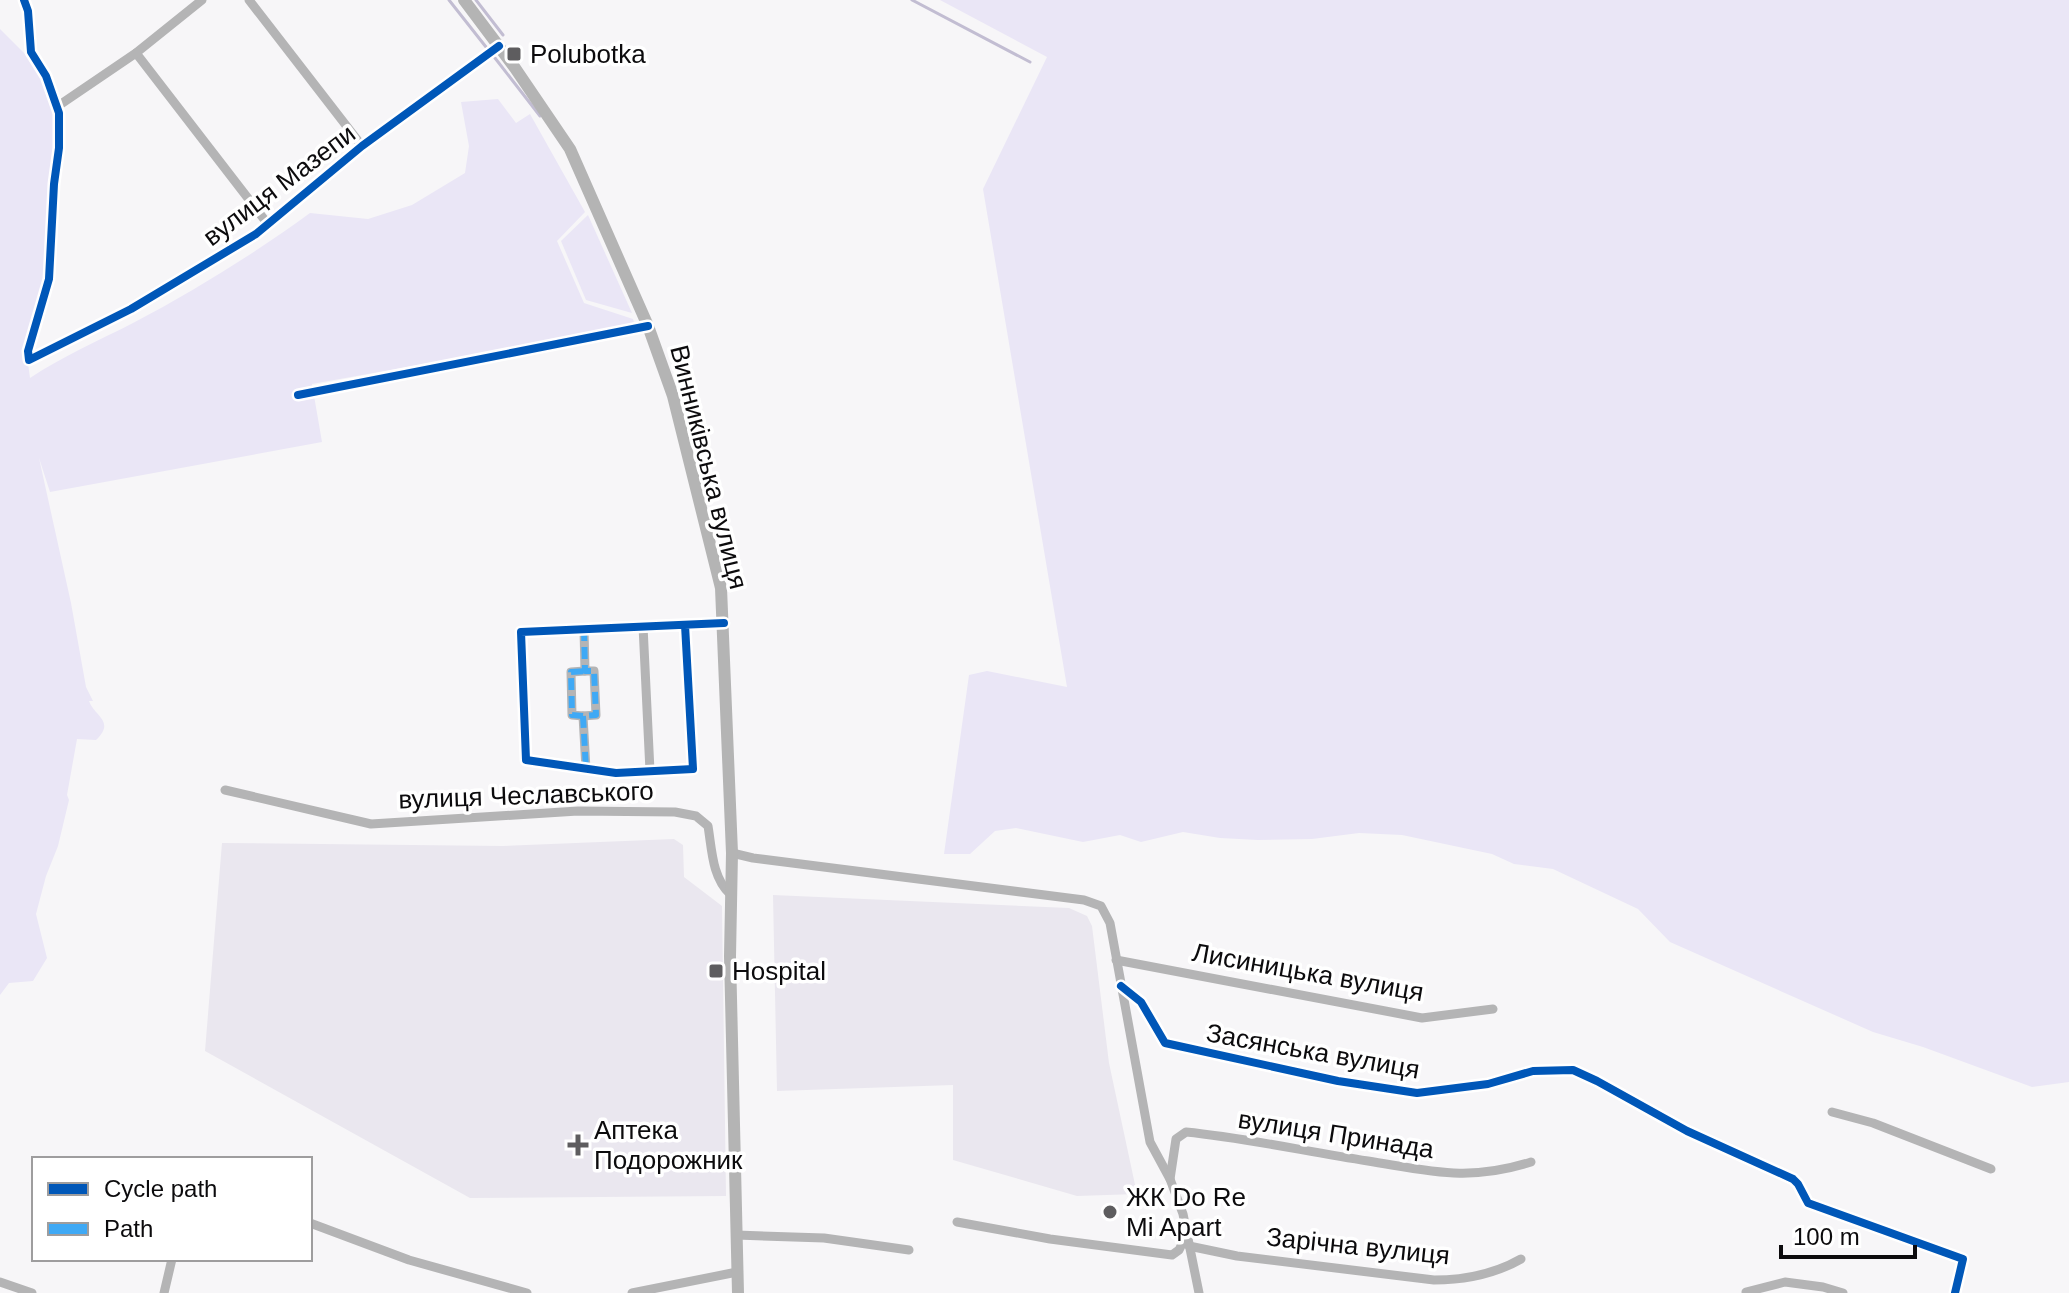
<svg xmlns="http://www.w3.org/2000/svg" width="2069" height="1293" viewBox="0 0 2069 1293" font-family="Helvetica,sans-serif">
<rect width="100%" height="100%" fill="#f7f6f8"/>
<g fill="#eae7ef">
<polygon points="674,839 683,845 684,877 722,906 726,1196 470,1198 205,1051 222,843 503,846"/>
<polygon points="773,895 1069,908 1087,916 1092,926 1109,1063 1137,1194 1077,1196 953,1160 953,1085 777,1091"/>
</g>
<g fill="#eae6f6">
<polygon points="940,0 2069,0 2069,1082 2032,1087 1923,1047 1873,1032 1670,942 1638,909 1553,869 1514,864 1492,854 1402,835 1359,833 1312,839 1258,840 1220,838 1183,832 1141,842 1120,835 1083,842 1016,828 995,831 970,854 944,854 969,675 987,671 1067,687 983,189 1047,57"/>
<path d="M0,29L40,69L57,109L46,276L26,349L30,378C63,356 98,341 133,323C194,291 254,254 310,213L368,219L412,205L465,173L469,146L461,102L498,99L516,123L530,114L585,212L557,241L584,303L633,319L635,326L312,384L322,442L50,492L39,458L71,603L86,687L93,701H89C94,716 116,721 96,740L77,739L67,795L69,800L58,846L46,876L36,914L47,958L33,981L9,983L0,995Z"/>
<polygon points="588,215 632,313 586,300 561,241"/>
</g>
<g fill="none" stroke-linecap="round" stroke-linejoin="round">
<g stroke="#c2bdd2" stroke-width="3">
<polyline points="449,0 486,47"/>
<polyline points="476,0 503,35"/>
<polyline points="912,0 1030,62"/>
<polyline points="495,58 540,116"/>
</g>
<g stroke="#b4b4b5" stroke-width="9">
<polyline points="24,0 28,11 31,52 46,76 59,113 59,148 54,184 49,279 28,351 29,360 131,309 256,234 362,146 499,46"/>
<polyline points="249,0 362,146"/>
<polyline points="136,53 267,223"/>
<polyline points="58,106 136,53 202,0"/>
<polyline points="298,395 648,326"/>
<path d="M685,625L693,769L616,773L526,760L521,632C589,629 656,626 724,623"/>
<polyline points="643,626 650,771"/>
<polyline points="584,629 585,671 594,671 596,715 583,716 586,769"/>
<polyline points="583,716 572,715 571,672 585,671"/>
<path d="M225,790L371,824L578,811L675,812L696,816L708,826C712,850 712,877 730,894"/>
<polyline points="732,853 753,858 1084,900 1101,906 1110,923 1150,1142 1170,1179 1183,1214 1199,1293"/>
<polyline points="1116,960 1422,1018 1493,1009"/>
<polyline points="1121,986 1141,1002 1165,1043 1338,1081 1417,1093 1488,1084 1533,1071 1573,1070 1597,1081 1687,1131 1793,1179 1798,1184 1808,1203 1963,1259 1955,1293"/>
<polyline points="1832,1112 1873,1123 1991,1169"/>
<path d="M1170,1179L1176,1139L1186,1132C1247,1138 1308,1152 1368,1161C1431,1171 1468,1182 1531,1162"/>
<polyline points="957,1222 1050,1239 1172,1255 1179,1250 1187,1234"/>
<polyline points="310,1223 409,1260 527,1293"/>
<polyline points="736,1235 824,1238 909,1250"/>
<path d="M1189,1246L1237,1256L1434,1280C1465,1280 1493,1275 1521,1259"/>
<polyline points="0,1282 32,1293"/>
<polyline points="1746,1292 1785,1282 1823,1287 1843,1293"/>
<polyline points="164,1293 172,1259"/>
<polyline points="632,1293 737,1272"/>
</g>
<polyline stroke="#b4b4b4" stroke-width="12" points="464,0 515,68 570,149 648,326 673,396 721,588 732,853 730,956 738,1293"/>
<g stroke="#3fa9f5" stroke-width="6" stroke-dasharray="12 6" stroke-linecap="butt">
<polyline points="584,629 585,671 594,671 596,715 583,716 586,769"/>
<polyline points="583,716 572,715 571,672 585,671"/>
</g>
<g stroke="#fff" stroke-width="13">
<g id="cycleway">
<polyline points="24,0 28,11 31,52 46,76 59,113 59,148 54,184 49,279 28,351 29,360 131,309 256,234 362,146 499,46"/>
<polyline points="298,395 648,326"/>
<path d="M685,625L693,769L616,773L526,760L521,632C589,629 656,626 724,623"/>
<polyline points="1121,986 1141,1002 1165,1043 1338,1081 1417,1093 1488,1084 1533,1071 1573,1070 1597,1081 1687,1131 1793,1179 1798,1184 1808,1203 1963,1259 1955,1293"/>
</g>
</g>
<use href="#cycleway" stroke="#0057b8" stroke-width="8"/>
</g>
<g fill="#5e5d5f" stroke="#fff" stroke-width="3">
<rect x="506" y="46" width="16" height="16" rx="4"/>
<rect x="708" y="963" width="16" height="16" rx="4"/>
<path d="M574 1133h8v8h8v8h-8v8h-8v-8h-8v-8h8z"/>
<circle cx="1110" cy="1212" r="8"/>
</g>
<g text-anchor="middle" stroke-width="7" stroke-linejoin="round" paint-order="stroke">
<g font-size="26" fill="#0c0b0d" stroke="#fff" text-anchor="start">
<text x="530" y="63">Polubotka</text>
<text x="732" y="980">Hospital</text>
<text x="594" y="1139">Аптека<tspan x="594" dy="30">Подорожник</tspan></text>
<text x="1126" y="1206">ЖК Do Re<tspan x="1126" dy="30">Mi Apart</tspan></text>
</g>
<g font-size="26" fill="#0c0b0d" stroke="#fff">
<text transform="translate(279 185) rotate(-37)" y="9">вулиця Мазепи</text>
<text transform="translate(709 467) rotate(76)" y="9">Винниківська вулиця</text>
<text transform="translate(526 795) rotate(-2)" y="9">вулиця Чеславського</text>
<text transform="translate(1308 972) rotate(10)" y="9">Лисиницька вулиця</text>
<text transform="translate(1313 1051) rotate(10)" y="9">Засянська вулиця</text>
<text transform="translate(1336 1134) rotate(9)" y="9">вулиця Принада</text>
<text transform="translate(1358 1246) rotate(6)" y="9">Зарічна вулиця</text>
</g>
</g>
<rect x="32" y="1157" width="280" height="104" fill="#ffffff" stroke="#9e9d9e" stroke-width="2"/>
<rect x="48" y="1183" width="40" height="12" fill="#0057b8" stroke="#9e9d9e" stroke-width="2"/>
<text x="104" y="1197" font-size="24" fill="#0c0b0d">Cycle path</text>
<rect x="48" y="1223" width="40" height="12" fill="#3fa9f5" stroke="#9e9d9e" stroke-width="2"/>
<text x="104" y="1237" font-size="24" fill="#0c0b0d">Path</text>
<path d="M1781 1245v12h134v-12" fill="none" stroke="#0c0b0d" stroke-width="4"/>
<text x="1793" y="1245" font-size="24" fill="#0c0b0d" stroke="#ffffff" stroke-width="6" paint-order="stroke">100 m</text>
</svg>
